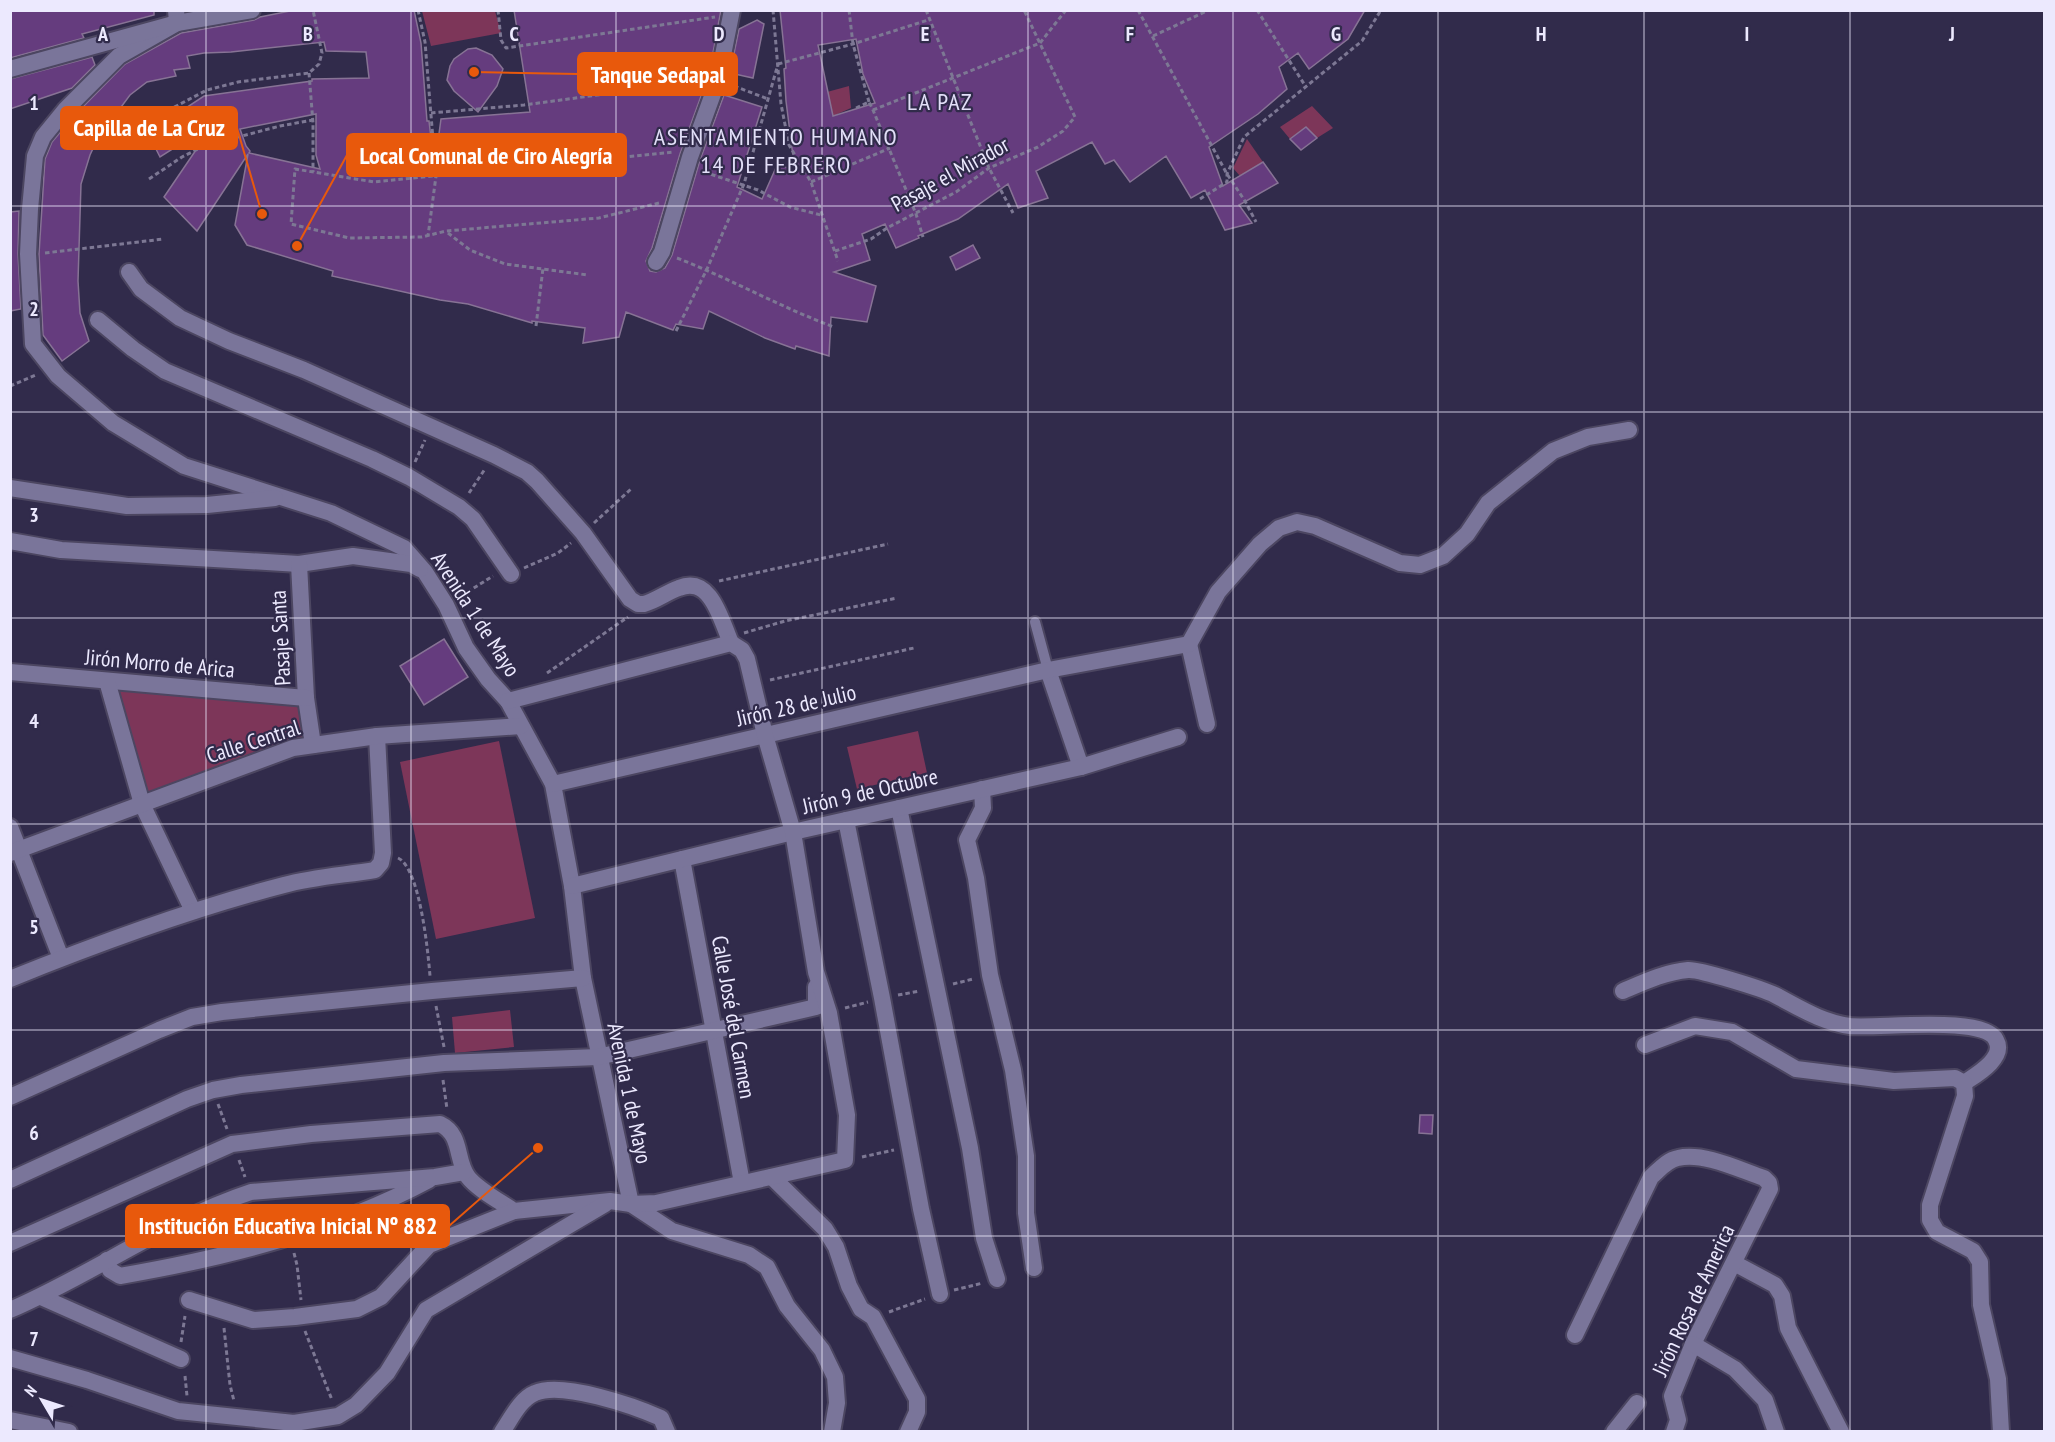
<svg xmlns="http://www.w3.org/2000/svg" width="2055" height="1442" viewBox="0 0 2055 1442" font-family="'PT Sans Narrow',sans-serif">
<rect width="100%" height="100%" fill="#312b4b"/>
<g fill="#7d3659">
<polygon points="422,11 495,11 501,33 431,46"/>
<polygon points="849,86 851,108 833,116 827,92"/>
<polygon points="1312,106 1333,128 1317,138 1306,127 1290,139 1280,127"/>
<polygon points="1247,139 1263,162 1240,176 1233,168"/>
<polygon points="115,688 301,704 304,738 148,793"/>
<polygon points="918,731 927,773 857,789 847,747"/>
<polygon points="499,741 535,918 436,939 400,762"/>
<polygon points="510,1010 514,1047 455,1053 452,1017"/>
</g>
<g fill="#653c7e" stroke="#877395" stroke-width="1.5" fill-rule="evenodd">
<polygon points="10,10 154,10 154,15 82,34 84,38 10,58"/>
<path d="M295,10H414L421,43L427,121H429L433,156H436L441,119L530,112L514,10H721L710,69L676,62L672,78L704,88L680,154L652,248L646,261L650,271L656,272L665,268L672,255L700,160L724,95L762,107L737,187L762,199L778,163L795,172L786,101L784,69L786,68L780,10H1365L1348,39L1309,69L1298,53L1279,67L1287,89L1258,114L1209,147L1223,186L1263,162L1278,183L1239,205L1252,223L1225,230L1205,190L1191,198L1166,156L1130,182L1114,160L1105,164L1092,142L1036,171L1048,198L1018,208L1008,184L958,219L918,236L919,238L896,248L885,224L862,234L870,260L834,272L876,286L867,322L831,317L829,356L796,346L795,349L765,338L709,311L703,329L676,324L673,330L626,312L619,337L583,343L585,328L532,321V323L468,304L440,300L332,276L333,271L247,245L235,225L248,154L197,231L164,197L215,122L160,157L153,143L163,123L204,96L312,81V79L369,78L366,52L326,51L324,42L231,52L204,53L187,56L190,68L174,70L176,76L147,82L130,95L98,138L90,155L81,184L78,281L80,313L89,341L62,361L43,335L39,254L45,159L52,142L73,117L125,64L181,33L254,20L260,17ZM856,39L863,74L875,103L833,116L818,45ZM316,114V155L320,169L249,153L250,151L246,146L240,129Z"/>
<polygon points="757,20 764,24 753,78 730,73 739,29"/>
<polygon points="476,48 492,55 503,69 497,86 478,112 454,91 447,80 450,66 454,59 468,49"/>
<polygon points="92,57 95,65 72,88 10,109 10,79"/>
<polygon points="1306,127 1317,138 1301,150 1290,139"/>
<polygon points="19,211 18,254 21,309 10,311 10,212"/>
<polygon points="973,245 980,258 956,270 950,257"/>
<polygon points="444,639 468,677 424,705 400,666"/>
<polygon points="1420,1115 1433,1115 1432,1134 1419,1133"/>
</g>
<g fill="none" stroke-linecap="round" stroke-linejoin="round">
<g stroke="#4c4661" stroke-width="14">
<polyline id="service" points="1035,622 1048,670"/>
</g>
<g stroke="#4c4661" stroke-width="20">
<g id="minor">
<polyline points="176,10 177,23 119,56 65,110 43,137 35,156 30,209 28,254 33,344 58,376 113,423 184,466 331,513 404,548 425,572 446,605 466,648 488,679 508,701 553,784 572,886 583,978 631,1204 672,1231 749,1255 767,1267 787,1306 822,1350 835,1377 837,1403 832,1432"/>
<polyline points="10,69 177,23 252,10"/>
<polyline points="656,262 662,252 690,157 718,80 732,10"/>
<path d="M129,272L141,289L180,318L229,341L304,370L494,455L527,472L537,481L583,533L630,599L638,604H644C656,601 667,592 679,588C711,575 721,620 731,643"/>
<polyline points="98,320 133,349 165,371 372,459 409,477 459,507 473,519 511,574"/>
<polyline points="10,488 127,506 207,505 275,498"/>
<polyline points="10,541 61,550 299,564 353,556 411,564 420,569"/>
<polyline points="299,564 306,698 313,745"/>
<polyline points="1189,644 1207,724"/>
<polyline points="1048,670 1081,767"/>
<polyline points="10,672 306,698"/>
<polyline points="107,681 142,804 193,911"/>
<polyline points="553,784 1048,670 1189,644 1218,592 1260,544 1279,528 1297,522 1315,526 1400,563 1420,565 1443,556 1467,534 1488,503 1553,451 1588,437 1629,430"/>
<polyline points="982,789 983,808 967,840 976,878 990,975 1013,1070 1026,1156 1026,1213 1034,1268"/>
<polyline points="899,808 970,1148 984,1238 997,1279"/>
<polyline points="846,820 882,998 921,1209 940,1294"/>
<polyline points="10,827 61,958"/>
<polyline points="682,859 742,1183"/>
<polyline points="572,886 793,832 1081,767 1178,737"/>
<path d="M10,979C99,943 191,909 284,885C313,877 345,875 375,870L381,863L383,853L377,736"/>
<path d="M1623,991C1644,982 1665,972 1688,970C1699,969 1763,989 1775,995C1800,1008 1821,1022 1850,1026C1877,1029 1985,1015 1996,1040C2006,1058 1976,1075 1964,1083"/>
<polyline points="1645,1045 1695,1026 1732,1032 1796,1069 1894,1081 1955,1078 1964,1083 1965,1096 1930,1205 1930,1220 1937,1232 1973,1251 1980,1262 1981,1305 1998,1379 2001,1432"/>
<polyline points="10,1097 159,1030 192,1017 222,1012 432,991 583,978"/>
<polyline points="772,1177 825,1229 836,1247 849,1286 861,1309 873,1317 917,1399 917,1412 908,1432"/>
<polyline points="10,1180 187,1099 213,1090 241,1085 444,1063 598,1057 816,1007 816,987"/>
<path d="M10,1243L232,1144L311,1134L440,1124C463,1135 455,1160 468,1177C477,1189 501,1202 514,1211L610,1201L631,1204L656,1203L845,1160L847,1115L829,1013L816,972L793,832L765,735L747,659L742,650L731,643L508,701"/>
<path d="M107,1260L110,1270L120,1276C225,1258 334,1231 429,1180"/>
<polyline points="1734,1263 1775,1285 1782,1296 1788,1328 1841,1432"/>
<polyline points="41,1297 181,1359"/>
<polyline points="189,1300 253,1320 295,1317 357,1309 381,1297 429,1245 514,1211"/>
<path d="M10,1310C92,1275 166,1220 251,1192L435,1177L464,1172"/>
<path d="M1575,1335L1651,1177C1659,1170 1667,1160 1678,1158C1704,1152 1740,1170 1764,1178L1769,1183L1770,1189L1693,1344L1672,1396L1678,1420L1674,1432"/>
<polyline points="1693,1344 1735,1369 1765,1400 1776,1432"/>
<polyline points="10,1358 87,1380 178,1411 294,1423 338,1416 356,1405 387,1373 426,1310 605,1204"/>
<polyline points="10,1420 69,1432"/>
<path d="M502,1432C511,1419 520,1399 535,1393C562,1381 634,1406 661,1418L667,1432"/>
<polyline points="1614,1432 1637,1403"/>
</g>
</g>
<g stroke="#4c4661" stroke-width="20">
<polyline id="tertiary" points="10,853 293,748 377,736 521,726"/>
</g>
<g stroke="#7d7894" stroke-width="3" stroke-dasharray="4.5 3" stroke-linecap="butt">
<polyline points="418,10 425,42 436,176 428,236"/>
<polyline points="498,10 501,40 506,48 715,17"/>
<polyline points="773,10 781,104 789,145 811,182 838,261"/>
<polyline points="849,10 853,44 869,102"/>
<polyline points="926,10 989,168 1013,213"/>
<polyline points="1138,10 1227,174 1245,201 1256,222"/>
<polyline points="1257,10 1306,87"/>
<polyline points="1153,36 1209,10"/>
<polyline points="778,64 853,44 928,20"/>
<polyline points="309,73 313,123 313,172"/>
<polyline points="734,86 768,99"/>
<polyline points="856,108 869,102 873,110 916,214 923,237"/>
<polyline points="873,110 1040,43 1066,10"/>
<polyline points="431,113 524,105 701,81"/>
<polyline points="161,114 207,90 238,82 309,73 319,64 322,53 313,10"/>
<polyline points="704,172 758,190 790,207 821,215"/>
<polyline points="149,179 182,157 204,146 280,126 313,120"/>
<polyline points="811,182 890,148"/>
<polyline points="1200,199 1227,182 1227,174 1244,137 1362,41 1381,10"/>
<polyline points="659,203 599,218 446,231 422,237 349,238 291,224 295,169 374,182 674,152"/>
<polyline points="448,233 470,250 505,264 588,275"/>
<polyline points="835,251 871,239 887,228 956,192 989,168 1038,147 1063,131 1075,117 1024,10"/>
<polyline points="45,253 164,239"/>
<path d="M677,258C731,279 780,307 834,327"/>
<polyline points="536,326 543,268"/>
<polyline points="676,331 707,269 744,184 778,64"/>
<polyline points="10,386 36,375"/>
<polyline points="415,462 425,440"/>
<polyline points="469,493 485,469"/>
<polyline points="594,523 631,489"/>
<polyline points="524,568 558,553 571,543"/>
<polyline points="719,581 888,544"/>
<polyline points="461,596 493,576"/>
<polyline points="744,633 785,621 897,598"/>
<polyline points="547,673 628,617"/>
<polyline points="770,680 914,648"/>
<path d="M398,858C420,868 428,952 430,976"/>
<polyline points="953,984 973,979"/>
<polyline points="898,995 920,991"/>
<polyline points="436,1006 444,1047"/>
<polyline points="845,1008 868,1002"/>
<polyline points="443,1080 447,1109"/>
<polyline points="218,1104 227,1129"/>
<polyline points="862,1157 894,1150"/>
<polyline points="239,1160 245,1177"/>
<polyline points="257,1208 264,1227"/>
<polyline points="294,1253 297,1265 301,1300"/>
<polyline points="954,1290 983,1283"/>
<polyline points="889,1312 925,1299"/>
<polyline points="224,1328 230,1385 234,1401"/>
<polyline points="305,1331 332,1400"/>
<polyline points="181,1342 185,1316"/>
<polyline points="185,1376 187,1396"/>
</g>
<use href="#service" stroke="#7a759a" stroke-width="10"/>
<use href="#minor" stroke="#7a759a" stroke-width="16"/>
<use href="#tertiary" stroke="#7a759a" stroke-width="16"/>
</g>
<path fill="none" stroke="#ece9fe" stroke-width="1.5" stroke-opacity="0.55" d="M206,10V1432M411,10V1432M616,10V1432M822,10V1432M1028,10V1432M1233,10V1432M1438,10V1432M1644,10V1432M1850,10V1432M10,206H2044M10,412H2044M10,618H2044M10,824H2044M10,1030H2044M10,1236H2044"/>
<g text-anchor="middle" stroke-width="4.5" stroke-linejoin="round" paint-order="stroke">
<g font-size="22" fill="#ece9fe" stroke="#312b4b">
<text transform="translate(950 174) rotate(-29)" y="8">Pasaje el Mirador</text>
<text transform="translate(476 614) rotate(57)" y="8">Avenida 1 de Mayo</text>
<text transform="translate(280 638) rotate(-93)" y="8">Pasaje Santa</text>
<text transform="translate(160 663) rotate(5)" y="8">Jirón Morro de Arica</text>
<text transform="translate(796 705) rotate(-13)" y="8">Jirón 28 de Julio</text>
<text transform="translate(253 741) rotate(-18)" y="8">Calle Central</text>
<text transform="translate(870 791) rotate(-13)" y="8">Jirón 9 de Octubre</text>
<text transform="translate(734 1017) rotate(80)" y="8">Calle José del Carmen</text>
<text transform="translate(630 1093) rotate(78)" y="8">Avenida 1 de Mayo</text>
<text transform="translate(1693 1300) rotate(-65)" y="8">Jirón Rosa de America</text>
</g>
<g font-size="24" letter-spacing="1.5" fill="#e2dff8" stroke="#312b4b">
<text x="940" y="110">LA PAZ</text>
<text x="776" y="145">ASENTAMIENTO HUMANO<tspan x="776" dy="28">14 DE FEBRERO</tspan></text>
</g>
</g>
<g font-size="20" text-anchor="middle" font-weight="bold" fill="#ece9fe" stroke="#312b4b" stroke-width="4.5" stroke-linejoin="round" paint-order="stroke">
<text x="103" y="41">A</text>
<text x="308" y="41">B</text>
<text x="514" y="41">C</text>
<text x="719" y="41">D</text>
<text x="925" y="41">E</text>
<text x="1130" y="41">F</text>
<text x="1336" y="41">G</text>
<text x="1541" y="41">H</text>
<text x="1747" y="41">I</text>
<text x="1952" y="41">J</text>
<text x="34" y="110">1</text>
<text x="34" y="316">2</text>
<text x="34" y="522">3</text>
<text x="34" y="728">4</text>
<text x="34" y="934">5</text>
<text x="34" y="1140">6</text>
<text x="34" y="1346">7</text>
</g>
<path fill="none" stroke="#e8590c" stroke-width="2" d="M474 72L578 74M262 214L237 128M297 246L347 155M538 1148L449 1226"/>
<g fill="#e8590c" stroke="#312b4b" stroke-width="2">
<circle cx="474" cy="72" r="6"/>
<circle cx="262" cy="214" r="6"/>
<circle cx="297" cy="246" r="6"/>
<circle cx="538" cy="1148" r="6"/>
</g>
<g fill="#e8590c" stroke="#e8590c" stroke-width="2">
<rect x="578" y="53" width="159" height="42" rx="6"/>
<rect x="61" y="107" width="176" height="42" rx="6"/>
<rect x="347" y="134" width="279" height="42" rx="6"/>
<rect x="126" y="1205" width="323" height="42" rx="6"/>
</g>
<g font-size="24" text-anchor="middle" font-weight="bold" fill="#fff">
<text x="658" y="83">Tanque Sedapal</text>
<text x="149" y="136">Capilla de La Cruz</text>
<text x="486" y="164">Local Comunal de Ciro Alegría</text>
<text x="288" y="1234">Institución Educativa Inicial Nº 882</text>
</g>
<rect width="2055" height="1442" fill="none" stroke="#ece9fe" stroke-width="24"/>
<g transform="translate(42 1400) rotate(309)" stroke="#312b4b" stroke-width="4.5" paint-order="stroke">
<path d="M0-4.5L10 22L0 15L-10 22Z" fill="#ece9fe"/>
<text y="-9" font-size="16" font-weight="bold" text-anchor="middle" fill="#ece9fe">N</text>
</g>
</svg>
